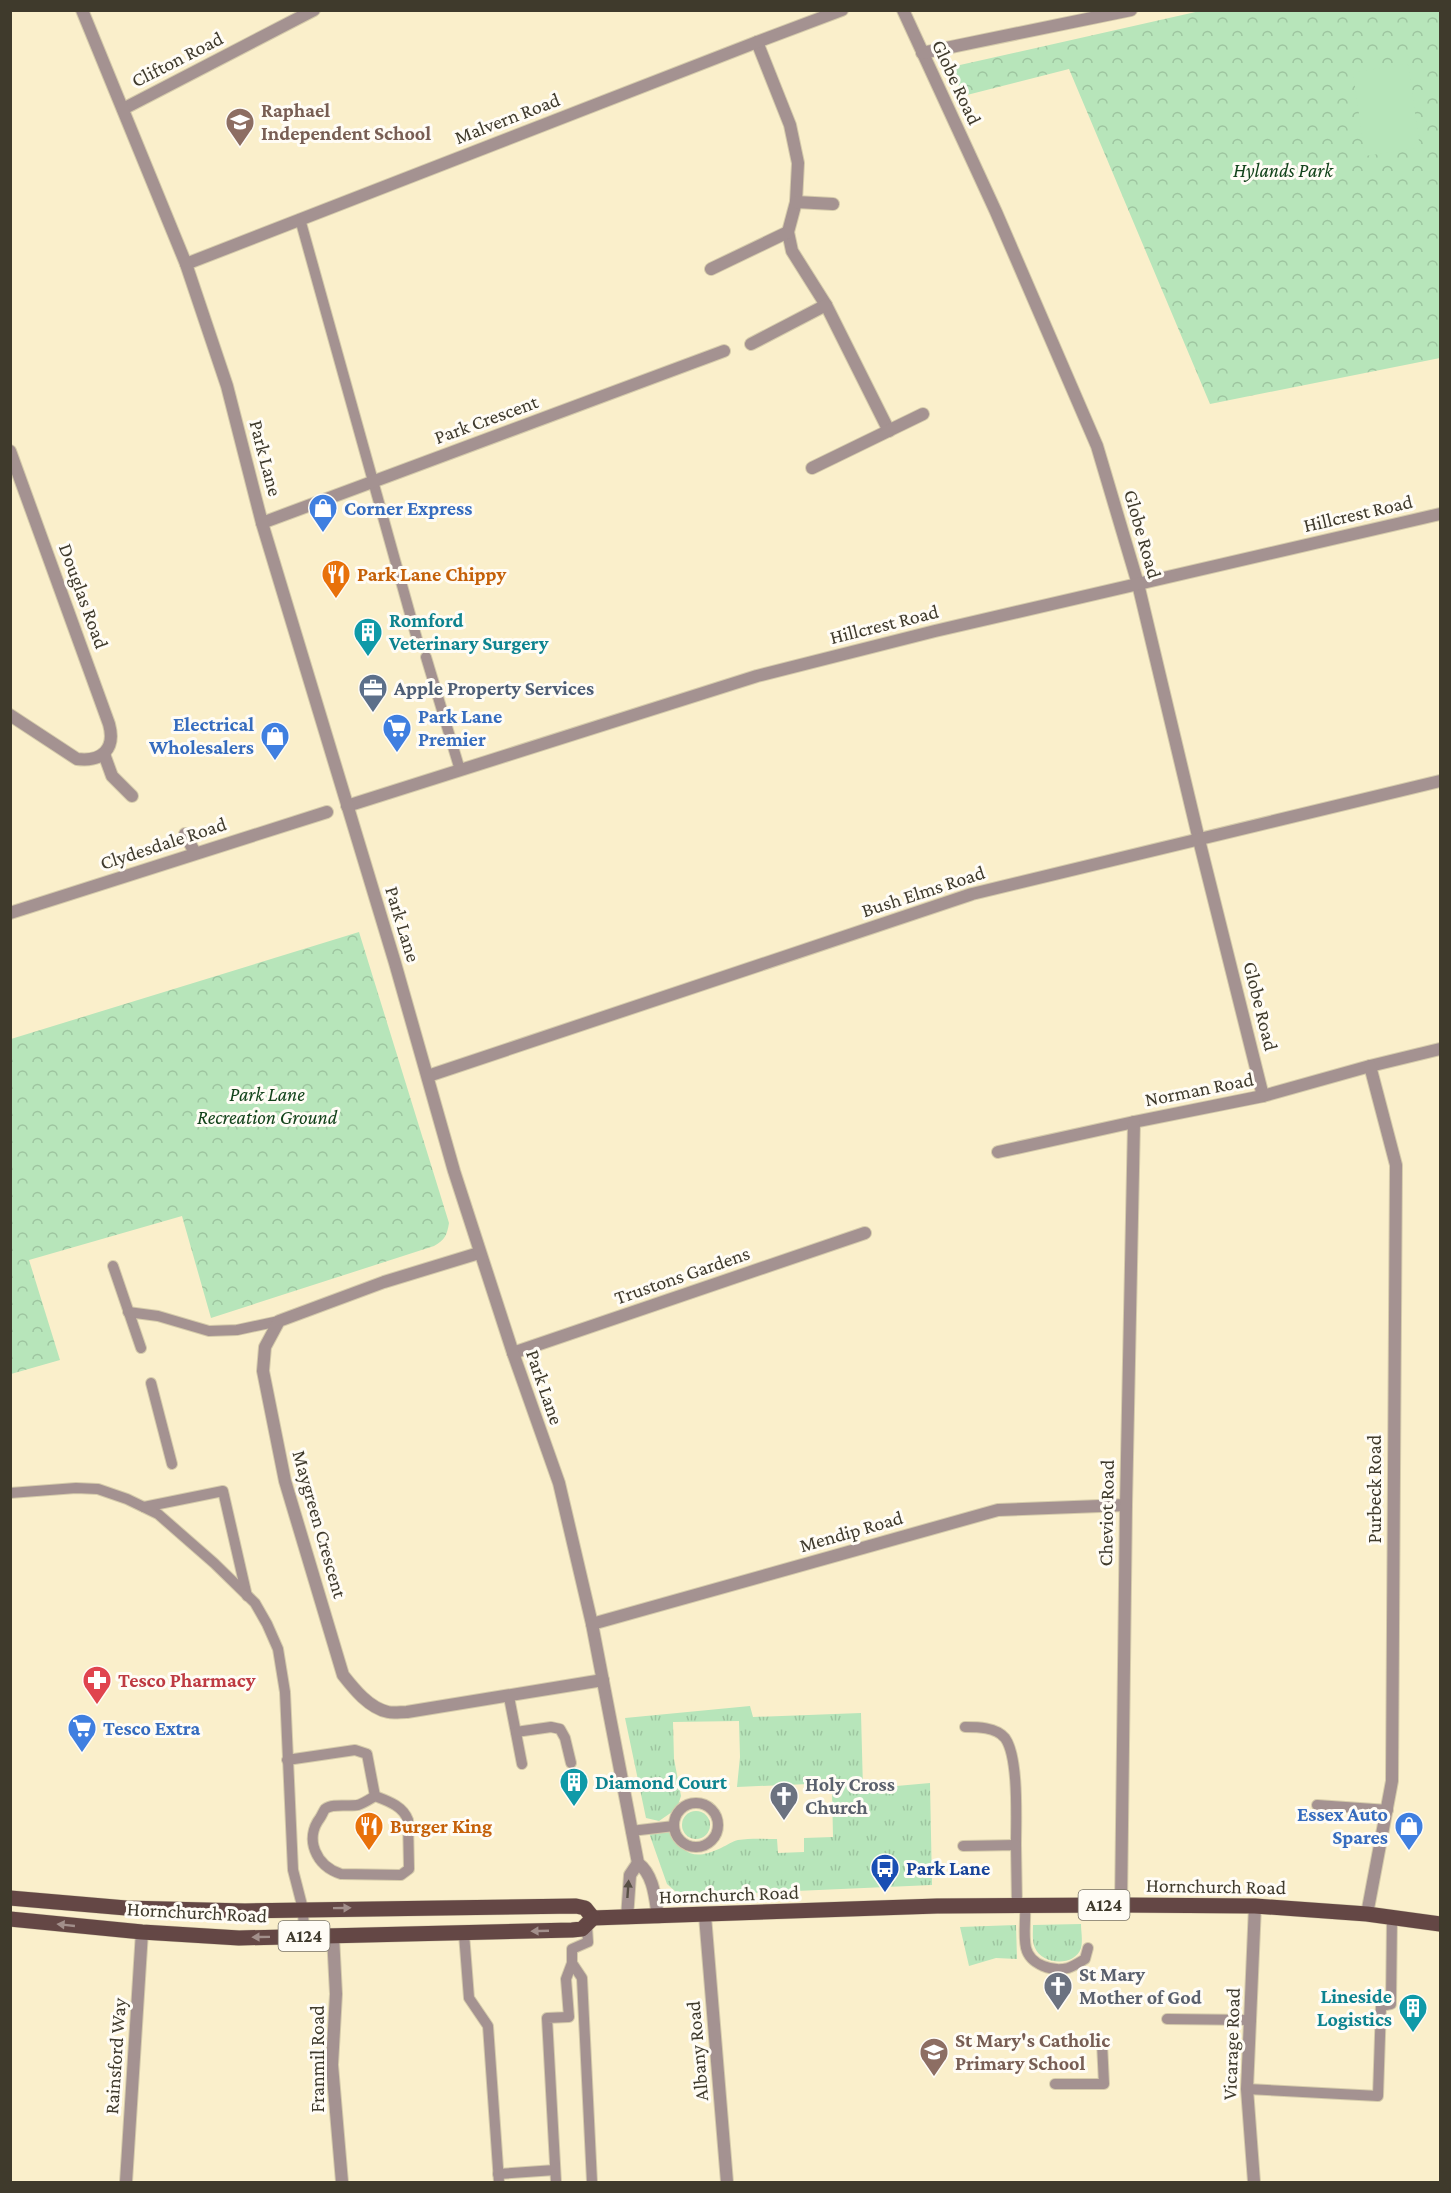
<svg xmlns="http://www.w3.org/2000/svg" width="1451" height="2193" viewBox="0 0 1451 2193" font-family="'Crimson Pro',serif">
<defs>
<pattern id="grass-tufts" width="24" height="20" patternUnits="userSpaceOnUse" patternTransform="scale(1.5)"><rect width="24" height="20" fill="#b7e5ba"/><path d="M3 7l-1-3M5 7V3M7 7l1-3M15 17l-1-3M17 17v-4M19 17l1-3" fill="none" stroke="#9ec5a0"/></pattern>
<pattern id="forest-crowns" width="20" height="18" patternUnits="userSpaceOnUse" patternTransform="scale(1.5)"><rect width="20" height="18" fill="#b7e5ba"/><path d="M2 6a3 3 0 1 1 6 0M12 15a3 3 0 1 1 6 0" fill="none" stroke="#9ec5a0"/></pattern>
</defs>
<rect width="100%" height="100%" fill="#faefcb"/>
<g fill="url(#grass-tufts)">
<path d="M750,1706L753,1717L861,1713L863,1789L930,1783L932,1885L686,1896L676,1892L667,1884L649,1833L670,1832C685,1856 695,1860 721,1848C727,1845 733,1841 738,1840C751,1838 765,1839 777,1839L778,1853L804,1852V1838L833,1837L832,1790H828V1786H832V1783L737,1787L740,1757L739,1721L673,1722L674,1759L681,1796L678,1805L672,1812L659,1821L646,1818L625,1718Z"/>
<circle cx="696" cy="1825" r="14"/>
<path d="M1081,1924C1081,1931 1083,1941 1081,1948C1075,1967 1042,1965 1035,1948C1032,1942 1033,1932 1033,1925Z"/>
<polygon points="1016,1925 1017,1959 996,1958 969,1966 960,1927"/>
</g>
<g fill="url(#forest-crowns)">
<polygon points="1200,11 1440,11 1440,358 1210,404 1069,69 963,96 951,67"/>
<path d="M359,932L449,1223C447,1235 445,1240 434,1246L211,1318L182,1216L29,1260L60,1360L11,1374V1039Z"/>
</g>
<polygon fill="#b7e5ba" points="1408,64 1420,148 1365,156 1353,72"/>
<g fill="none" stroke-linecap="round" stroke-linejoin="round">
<g stroke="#d5cbab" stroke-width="12">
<g id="service">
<polyline points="300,219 417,639"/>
<polyline points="426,657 460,770"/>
<polyline points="113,1266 141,1348"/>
<polyline points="128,1312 158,1316 209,1331 237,1330 279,1321"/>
<polyline points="151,1383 172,1464"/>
<polyline points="10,1493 76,1488 98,1489 127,1499 158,1514 214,1563 255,1603 267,1624 278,1649 285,1692 293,1870 303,1909 304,1936"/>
<polyline points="144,1507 223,1491 247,1596"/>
<polyline points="509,1697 522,1764"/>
<path d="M965,1727C977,1727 996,1727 1005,1738C1019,1757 1016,1820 1016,1845"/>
<polyline points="516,1732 551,1727 560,1729 565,1738 571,1763"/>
<polyline points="287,1760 355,1750 367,1754 375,1796"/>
<path d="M375,1796C388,1801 403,1806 408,1820L409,1869L401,1875L341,1874C316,1866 304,1839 320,1818C322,1815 323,1812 325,1809C333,1803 349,1807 358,1805C364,1803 370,1799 375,1796Z"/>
<circle cx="696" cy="1825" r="22"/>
<polyline points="1317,1805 1388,1810"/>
<polyline points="631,1831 674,1826"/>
<polyline points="963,1846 1016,1845 1017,1906"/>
<path d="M1025,1906C1026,1919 1023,1935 1026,1948C1030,1965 1053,1972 1068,1968C1074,1966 1080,1962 1085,1959L1088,1948"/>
<polyline points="464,1934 469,1998 488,2026 499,2182"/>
<polyline points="572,1963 582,1978 592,2182"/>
<polyline points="1167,2019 1251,2020"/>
<polyline points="1055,2084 1104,2084 1102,2043"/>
<polyline points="1247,2089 1378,2096 1381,2006 1391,2004 1392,1917"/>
<polyline points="498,2174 555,2170"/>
<polyline points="556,2182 547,2018 569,2017 566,1979 572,1963 572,1949 588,1942 587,1927"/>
</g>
</g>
<g stroke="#d5cbab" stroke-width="14">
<g id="minor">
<polyline points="903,10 996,212 1097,446 1138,584 1199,840 1263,1096"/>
<polyline points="757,42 790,125 798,163 796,202 788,232 792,251 826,305 889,431"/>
<polyline points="922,53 1131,10"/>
<polyline points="123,109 314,10"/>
<polyline points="796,202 833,204"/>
<polyline points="186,264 757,42 842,10"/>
<polyline points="711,269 788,232"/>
<polyline points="751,344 826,305"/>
<path d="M10,451L109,724C116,749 102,762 77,759L10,715"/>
<polyline points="812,468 923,414"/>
<polyline points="262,523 724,351"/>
<polyline points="104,754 112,776 132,796"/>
<polyline points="347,806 757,676 935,631 1440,514"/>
<polyline points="185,834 195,853"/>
<polyline points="10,913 327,812"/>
<polyline points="428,1076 972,894 1440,781"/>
<polyline points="998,1152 1134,1122 1263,1096 1370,1066 1440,1049"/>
<path d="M479,1253L384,1282L279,1321L265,1347L263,1371L285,1481L343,1675C354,1689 369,1708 388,1712C393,1713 401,1712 407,1712L603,1680"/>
<polyline points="513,1353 865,1233"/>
<polyline points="592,1624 998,1510 1126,1505"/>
<polyline points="1121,1905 1126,1505 1134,1122"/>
<polyline points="1367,1914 1392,1781 1396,1165 1370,1066"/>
<polyline points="705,1916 727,2182"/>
<polyline points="333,1936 336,1994 332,2065 342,2182"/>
<polyline points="126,2182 142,1932"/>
<polyline points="1254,2182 1247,2089 1255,1906"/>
</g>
</g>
<g stroke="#d5cbab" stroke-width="14">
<g id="tertiary">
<path d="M82,10L186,264L227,386L262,523L395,963L454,1171L513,1353L559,1483L592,1624L638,1863C654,1875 655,1898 658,1917"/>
<polyline points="627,1918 630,1875 638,1863"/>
</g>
</g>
<g stroke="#d5cbab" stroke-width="16">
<g id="primary">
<polyline points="10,1898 126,1908 245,1911 576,1906 585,1908 593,1918"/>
<polyline points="593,1918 937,1906 1121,1905 1255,1906 1367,1914 1440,1924"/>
<polyline points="10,1919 142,1932 239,1938 572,1930 582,1929 593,1918"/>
</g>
</g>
<use href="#service" stroke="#a49291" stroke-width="10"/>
<use href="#minor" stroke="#a49291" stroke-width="12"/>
<use href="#tertiary" stroke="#a49291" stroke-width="12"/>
<use href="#primary" stroke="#644745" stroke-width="15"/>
</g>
<defs><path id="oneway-solid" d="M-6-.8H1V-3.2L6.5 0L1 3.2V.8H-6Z" transform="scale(1.5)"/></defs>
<use fill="#585045" href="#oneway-solid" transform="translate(628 1889) rotate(-86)"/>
<g fill="#a28f8b">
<use href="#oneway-solid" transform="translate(342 1908) rotate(-1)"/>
<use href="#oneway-solid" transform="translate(66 1925) rotate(-174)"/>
<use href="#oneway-solid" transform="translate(540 1931) rotate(178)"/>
<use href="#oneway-solid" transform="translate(261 1937) rotate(179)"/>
</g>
<defs>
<g id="school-pin" transform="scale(1.5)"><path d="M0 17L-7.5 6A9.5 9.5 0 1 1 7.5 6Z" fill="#8d6e63" stroke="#fffcf5"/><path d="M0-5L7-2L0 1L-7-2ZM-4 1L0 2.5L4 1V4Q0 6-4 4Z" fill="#fff"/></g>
<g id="shop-pin" transform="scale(1.5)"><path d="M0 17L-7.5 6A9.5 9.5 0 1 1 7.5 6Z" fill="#3f7fe0" stroke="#fffcf5"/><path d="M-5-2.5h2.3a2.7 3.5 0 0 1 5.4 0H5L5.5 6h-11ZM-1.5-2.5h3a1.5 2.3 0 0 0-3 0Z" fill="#fff"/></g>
<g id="restaurant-pin" transform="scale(1.5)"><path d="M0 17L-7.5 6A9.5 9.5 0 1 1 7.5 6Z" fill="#e8710a" stroke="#fffcf5"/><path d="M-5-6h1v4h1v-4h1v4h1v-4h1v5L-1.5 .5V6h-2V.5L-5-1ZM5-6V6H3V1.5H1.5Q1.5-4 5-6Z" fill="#fff"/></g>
<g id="building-pin" transform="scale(1.5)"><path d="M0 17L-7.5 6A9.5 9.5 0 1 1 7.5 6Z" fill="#0f9aa8" stroke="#fffcf5"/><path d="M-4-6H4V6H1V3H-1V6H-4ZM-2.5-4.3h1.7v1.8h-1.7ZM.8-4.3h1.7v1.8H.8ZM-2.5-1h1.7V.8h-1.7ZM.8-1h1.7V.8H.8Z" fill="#fff"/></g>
<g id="office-pin" transform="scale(1.5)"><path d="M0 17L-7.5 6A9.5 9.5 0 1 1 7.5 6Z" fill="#5c6f8a" stroke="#fffcf5"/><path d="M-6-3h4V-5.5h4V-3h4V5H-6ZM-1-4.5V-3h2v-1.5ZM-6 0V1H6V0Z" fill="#fff"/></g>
<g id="supermarket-pin" transform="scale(1.5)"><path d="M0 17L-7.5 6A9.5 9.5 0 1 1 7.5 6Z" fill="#3f7fe0" stroke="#fffcf5"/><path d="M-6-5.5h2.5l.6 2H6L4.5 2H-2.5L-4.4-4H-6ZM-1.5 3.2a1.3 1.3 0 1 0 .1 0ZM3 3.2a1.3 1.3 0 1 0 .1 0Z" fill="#fff"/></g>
<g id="pharmacy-pin" transform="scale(1.5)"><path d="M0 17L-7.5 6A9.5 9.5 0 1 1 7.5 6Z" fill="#e0444e" stroke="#fffcf5"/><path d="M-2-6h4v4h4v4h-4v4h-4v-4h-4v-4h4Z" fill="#fff"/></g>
<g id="church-pin" transform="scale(1.5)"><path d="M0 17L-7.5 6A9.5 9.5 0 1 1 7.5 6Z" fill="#6b7280" stroke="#fffcf5"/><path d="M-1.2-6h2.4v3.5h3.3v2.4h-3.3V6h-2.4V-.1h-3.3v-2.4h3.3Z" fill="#fff"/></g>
<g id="bus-pin" transform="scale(1.5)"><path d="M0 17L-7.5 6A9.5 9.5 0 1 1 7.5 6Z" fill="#1a4fb4" stroke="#fffcf5"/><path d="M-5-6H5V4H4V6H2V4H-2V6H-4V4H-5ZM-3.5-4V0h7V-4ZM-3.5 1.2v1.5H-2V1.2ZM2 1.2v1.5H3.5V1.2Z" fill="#fff"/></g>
</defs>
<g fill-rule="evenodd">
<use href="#school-pin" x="240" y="122"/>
<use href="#shop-pin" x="323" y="508"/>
<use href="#restaurant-pin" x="336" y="574"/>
<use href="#building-pin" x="368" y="632"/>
<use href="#office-pin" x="373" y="688"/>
<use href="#supermarket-pin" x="397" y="728"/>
<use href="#shop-pin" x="275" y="736"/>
<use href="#pharmacy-pin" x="97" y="1680"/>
<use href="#supermarket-pin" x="82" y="1728"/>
<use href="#building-pin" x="574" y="1782"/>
<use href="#church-pin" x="784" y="1796"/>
<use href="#restaurant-pin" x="369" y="1826"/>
<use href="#shop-pin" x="1409" y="1826"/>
<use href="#bus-pin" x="885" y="1868"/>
<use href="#church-pin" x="1058" y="1986"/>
<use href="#building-pin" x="1413" y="2008"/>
<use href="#school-pin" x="934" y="2052"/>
</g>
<g text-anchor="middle" stroke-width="6" stroke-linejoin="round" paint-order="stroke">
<g fill="#fffcf5" stroke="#797468" stroke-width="1.5">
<rect x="1078.5" y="1890" width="51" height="30" rx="4.5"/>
<rect x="278.5" y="1921" width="51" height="30" rx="4.5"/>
</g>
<g font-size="18" font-weight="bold" fill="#3f3a2c">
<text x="1104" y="1911">A124</text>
<text x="304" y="1942">A124</text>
</g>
<g font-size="20" fill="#3f3a2c" stroke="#fffcf5">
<text transform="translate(177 59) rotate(-27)" y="7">Clifton Road</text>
<text transform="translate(957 82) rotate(65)" y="7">Globe Road</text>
<text transform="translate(507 118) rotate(-21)" y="7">Malvern Road</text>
<text transform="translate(486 419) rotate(-20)" y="7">Park Crescent</text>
<text transform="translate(266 458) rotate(75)" y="7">Park Lane</text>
<text transform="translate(1358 513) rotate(-13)" y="7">Hillcrest Road</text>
<text transform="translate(1143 534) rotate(74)" y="7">Globe Road</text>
<text transform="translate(84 596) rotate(70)" y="7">Douglas Road</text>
<text transform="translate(884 624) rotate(-14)" y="7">Hillcrest Road</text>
<text transform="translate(163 843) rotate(-18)" y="7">Clydesdale Road</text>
<text transform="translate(923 891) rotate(-18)" y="7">Bush Elms Road</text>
<text transform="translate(403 924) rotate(73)" y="7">Park Lane</text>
<text transform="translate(1261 1006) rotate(76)" y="7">Globe Road</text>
<text transform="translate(1199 1089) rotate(-11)" y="7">Norman Road</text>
<text transform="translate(682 1275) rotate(-19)" y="7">Trustons Gardens</text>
<text transform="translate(545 1387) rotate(71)" y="7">Park Lane</text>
<text transform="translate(1374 1489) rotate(-90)" y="7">Purbeck Road</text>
<text transform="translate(1106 1513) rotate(-89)" y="7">Cheviot Road</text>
<text transform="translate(320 1524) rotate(74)" y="7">Maygreen Crescent</text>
<text transform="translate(851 1531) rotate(-16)" y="7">Mendip Road</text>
<text transform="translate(1216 1886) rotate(1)" y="7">Hornchurch Road</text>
<text transform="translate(729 1894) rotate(-2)" y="7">Hornchurch Road</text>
<text transform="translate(197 1912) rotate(3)" y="7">Hornchurch Road</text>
<text transform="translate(1231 2044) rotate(-88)" y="7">Vicarage Road</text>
<text transform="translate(697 2051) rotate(-95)" y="7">Albany Road</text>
<text transform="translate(115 2056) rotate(-86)" y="7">Rainsford Way</text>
<text transform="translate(317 2059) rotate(-90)" y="7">Franmil Road</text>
</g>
<g font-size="20" font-weight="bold" fill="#785e54" stroke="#fffcf5" text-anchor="start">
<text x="261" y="117">Raphael<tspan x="261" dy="23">Independent School</tspan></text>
<text x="955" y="2047">St Mary's Catholic<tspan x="955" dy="23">Primary School</tspan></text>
</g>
<g font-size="20" font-style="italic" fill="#12431a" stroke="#fffcf5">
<text x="1283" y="177">Hylands Park</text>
<text x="267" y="1101">Park Lane<tspan x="267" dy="23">Recreation Ground</tspan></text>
</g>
<g font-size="20" font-weight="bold" fill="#366cbe" stroke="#fffcf5" text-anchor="start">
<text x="344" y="515">Corner Express</text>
<text x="418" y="723">Park Lane<tspan x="418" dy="23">Premier</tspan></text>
<text x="254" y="731" text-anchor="end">Electrical<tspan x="254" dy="23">Wholesalers</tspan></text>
<text x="103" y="1735">Tesco Extra</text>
<text x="1388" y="1821" text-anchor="end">Essex Auto<tspan x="1388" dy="23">Spares</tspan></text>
</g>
<g font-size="20" font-weight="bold" fill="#c56008" stroke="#fffcf5" text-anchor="start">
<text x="357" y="581">Park Lane Chippy</text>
<text x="390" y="1833">Burger King</text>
</g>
<g font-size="20" font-weight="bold" fill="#0d838f" stroke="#fffcf5" text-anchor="start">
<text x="389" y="627">Romford<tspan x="389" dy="23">Veterinary Surgery</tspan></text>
<text x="595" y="1789">Diamond Court</text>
<text x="1392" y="2003" text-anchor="end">Lineside<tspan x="1392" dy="23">Logistics</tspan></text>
</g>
<g font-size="20" font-weight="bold" fill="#4e5e75" stroke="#fffcf5" text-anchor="start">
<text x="394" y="695">Apple Property Services</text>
</g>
<g font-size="20" font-weight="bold" fill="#be3a42" stroke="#fffcf5" text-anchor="start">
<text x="118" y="1687">Tesco Pharmacy</text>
</g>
<g font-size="20" font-weight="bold" fill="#5b616d" stroke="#fffcf5" text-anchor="start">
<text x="805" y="1791">Holy Cross<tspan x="805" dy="23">Church</tspan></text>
<text x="1079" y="1981">St Mary<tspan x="1079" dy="23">Mother of God</tspan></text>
</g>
<g font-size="20" font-weight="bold" fill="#164399" stroke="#fffcf5" text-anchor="start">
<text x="906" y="1875">Park Lane</text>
</g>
</g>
<rect width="1451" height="2193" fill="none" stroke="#3f3a2c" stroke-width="24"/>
</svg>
